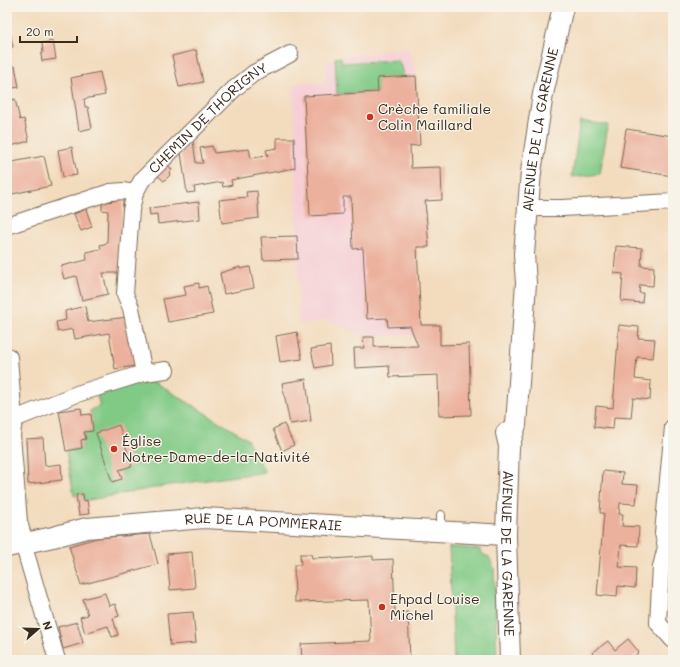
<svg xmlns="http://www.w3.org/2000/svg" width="680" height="667" viewBox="0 0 680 667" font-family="Mali,sans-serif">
<rect width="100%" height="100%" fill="#f7f3e8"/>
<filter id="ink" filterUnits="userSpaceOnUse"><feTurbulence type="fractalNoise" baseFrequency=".025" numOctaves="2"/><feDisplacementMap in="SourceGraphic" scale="8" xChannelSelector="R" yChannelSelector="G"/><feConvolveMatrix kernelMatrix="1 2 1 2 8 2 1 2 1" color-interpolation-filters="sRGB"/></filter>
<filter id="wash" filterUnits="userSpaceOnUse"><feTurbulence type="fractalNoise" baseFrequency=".012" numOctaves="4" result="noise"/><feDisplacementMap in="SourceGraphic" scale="16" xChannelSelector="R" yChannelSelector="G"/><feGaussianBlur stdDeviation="0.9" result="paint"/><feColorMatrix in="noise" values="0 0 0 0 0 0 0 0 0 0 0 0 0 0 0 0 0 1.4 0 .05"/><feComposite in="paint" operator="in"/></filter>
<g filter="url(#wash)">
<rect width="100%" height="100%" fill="#f3dcbe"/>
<polygon fill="#f6cfd6" points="407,47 418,72 416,76 420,145 410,146 411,168 441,167 442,200 425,201 429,247 417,248 421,325 440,325 440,345 418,346 413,335 363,337 328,320 299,325 293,92 295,86 297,83 326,83 325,64 335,58"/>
<g fill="#81ca86" stroke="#5e7a52">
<polygon points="341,57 342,63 398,60 405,77 378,92 337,94 335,58"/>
<polygon points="580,121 608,125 600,174 572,177"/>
<polygon points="150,379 247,439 265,472 164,486 84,501 83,494 74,496 66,451 82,448 81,440 86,439 84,432 93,430 90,410 100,406 97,396 137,382 143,384"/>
<polygon points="449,547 479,549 484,555 489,557 494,568 497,660 454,660"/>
</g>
<g id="blocks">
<g fill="#ecb19d">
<polygon points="10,31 13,47 7,48 7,32"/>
<polygon points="53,41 56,59 42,61 41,54 43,53 42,43"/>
<polygon points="196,50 203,82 179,87 172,56"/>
<polygon points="15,66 19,87 7,89 7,67"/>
<polygon points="100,72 105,95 84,99 85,107 88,107 92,128 79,131 71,78"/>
<polygon points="416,76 420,145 410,146 411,168 441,167 442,200 425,201 429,247 417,247 421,325 440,325 440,345 469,344 471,415 439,416 438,375 390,377 389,366 355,368 354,348 364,348 363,337 374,337 374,347 418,346 410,326 388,327 387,318 367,319 363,248 353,249 351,197 343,197 343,214 310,216 304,96 378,92 377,78"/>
<polygon points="15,99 20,120 24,119 29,141 7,147 7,101"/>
<polygon points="626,129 673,136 673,176 620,168"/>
<polygon points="277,138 294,138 295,168 231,180 232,185 223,187 222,182 194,187 195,192 187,193 181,153 193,141 196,163 203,163 200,148 212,146 214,153 249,149 251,158 268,156 266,150 277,148"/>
<polygon points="72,147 77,175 63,177 58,150"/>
<polygon points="44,156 51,186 7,195 7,163"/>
<polygon points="168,165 172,170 169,173 170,175 164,181 158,176"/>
<polygon points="257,191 259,218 222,223 219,200 247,197 246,192"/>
<polygon points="123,199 121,273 103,273 108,294 82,300 76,276 64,279 61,266 87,260 86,252 101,249 100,245 107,243 108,211 102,210 102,203"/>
<polygon points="199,202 200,219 158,224 157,214 150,215 149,208"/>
<polygon points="86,209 92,227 81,231 74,214"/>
<polygon points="297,236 298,259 263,260 261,237"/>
<polygon points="616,246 642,248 641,266 654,267 653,286 640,285 639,293 643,293 642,303 621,301 623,274 614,273"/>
<polygon points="240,267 240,269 250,267 254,288 224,294 220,273"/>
<polygon points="199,283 199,288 207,286 213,314 168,322 163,299 186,295 184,286"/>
<polygon points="85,306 88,322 127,317 135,366 115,369 109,333 75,339 73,329 58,332 56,322 66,320 65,311"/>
<polygon points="619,325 639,327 638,338 655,339 653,358 637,357 635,379 651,381 650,400 633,398 631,418 614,417 613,429 594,427 596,406 613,408"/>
<polygon points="297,332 302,359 280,362 276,336"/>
<polygon points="330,346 331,365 315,368 311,349"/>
<polygon points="306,379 311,421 290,424 282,383"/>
<polygon points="81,408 82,415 91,414 93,431 84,432 86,439 81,440 82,448 66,451 59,411"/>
<polygon points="284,424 294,445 282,451 273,429"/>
<polygon points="119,425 132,466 119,470 122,479 112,482 96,433"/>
<polygon points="43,438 45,466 61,464 62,480 28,484 26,439"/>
<polygon points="603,471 623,473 622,484 638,485 636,504 620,503 619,514 623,514 622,526 639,527 638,546 621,545 619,567 636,568 635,588 618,586 617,597 597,595 604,513 600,513"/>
<polygon points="83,494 84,501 87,500 89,514 79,515 76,495"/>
<polygon points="150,534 158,564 81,585 69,546 97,538"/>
<polygon points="192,552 195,588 170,590 167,554"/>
<polygon points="300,554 311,554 312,558 332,557 333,559 373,556 373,560 393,559 395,613 408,612 410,660 302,660 301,644 371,641 369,600 295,602 294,565 301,565"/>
<polygon points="105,593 109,606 115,604 119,616 113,618 118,635 112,637 108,626 85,633 80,617 88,615 83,599"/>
<polygon points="193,612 196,643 170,645 167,614"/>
<polygon points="77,622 83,643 63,649 58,627"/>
<polygon points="628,639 639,652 630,660 598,660 592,653 608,641 615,650"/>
</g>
</g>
</g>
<g filter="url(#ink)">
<use href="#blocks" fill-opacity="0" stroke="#7b6856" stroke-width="1"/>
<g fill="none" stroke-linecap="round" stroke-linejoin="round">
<g stroke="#7b6856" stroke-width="10">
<polyline id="service" points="441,532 441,515"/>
</g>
<g stroke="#7b6856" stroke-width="18">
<g id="minor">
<polyline points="528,208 562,208 673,202"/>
<polyline points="7,226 110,192 124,191 135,193"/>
<polyline points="144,373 166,370"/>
<path id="s1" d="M12,420L77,394L144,373L131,308L125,294L131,210L135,193L142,180L234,89L254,73L290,54"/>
<polyline points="673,427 663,533 666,547 673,556"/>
<polyline points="23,543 57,660"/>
<polyline points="666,547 661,567 658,623 673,640"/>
</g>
</g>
<g stroke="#7b6856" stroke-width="22">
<g id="tertiary">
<polyline points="7,358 12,420 10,435 17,522 23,543"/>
<path id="s2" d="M506,433L509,446L506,535L510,660"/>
<path id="s3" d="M509,446L516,425L526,283L524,254L531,172L543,94L563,7"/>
<path id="s4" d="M7,547L53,537L87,528L204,518L506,535"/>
</g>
</g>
<use href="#service" stroke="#fff" stroke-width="8"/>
<use href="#minor" stroke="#fff" stroke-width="16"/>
<use href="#tertiary" stroke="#fff" stroke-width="20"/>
</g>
</g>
<g fill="#c8321e" stroke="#f7f3e8" stroke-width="1.5">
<circle cx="370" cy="117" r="4"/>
<circle cx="114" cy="449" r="4"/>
<circle cx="382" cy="607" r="4"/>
</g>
<g text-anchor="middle" stroke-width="3" stroke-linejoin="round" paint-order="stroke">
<g font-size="14" fill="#3b2a1e" stroke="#f7f3e8" text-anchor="start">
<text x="378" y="114">Crèche familiale<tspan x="378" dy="16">Colin Maillard</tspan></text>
<text x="122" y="446">Église<tspan x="122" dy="16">Notre-Dame-de-la-Nativité</tspan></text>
<text x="390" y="604">Ehpad Louise<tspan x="390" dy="16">Michel</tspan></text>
</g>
<g font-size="14" fill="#3b2a1e" stroke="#f7f3e8">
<text dy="5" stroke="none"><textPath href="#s1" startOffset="429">CHEMIN DE THORIGNY</textPath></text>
<text dy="5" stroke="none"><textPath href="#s3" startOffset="319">AVENUE DE LA GARENNE</textPath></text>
<text dy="5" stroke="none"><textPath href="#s4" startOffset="259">RUE DE LA POMMERAIE</textPath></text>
<text dy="5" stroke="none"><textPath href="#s2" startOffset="121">AVENUE DE LA GARENNE</textPath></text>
</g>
</g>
<rect width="680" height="667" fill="none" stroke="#f7f3e8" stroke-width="24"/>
<g transform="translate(38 629) rotate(70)" stroke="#f7f3e8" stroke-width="3" paint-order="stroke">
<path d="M0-3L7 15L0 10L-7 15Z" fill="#3b2a1e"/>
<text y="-6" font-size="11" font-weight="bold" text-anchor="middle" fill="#3b2a1e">N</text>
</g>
<path d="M20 36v6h57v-6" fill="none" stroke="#3b2a1e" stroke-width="2"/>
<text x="26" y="36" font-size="12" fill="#3b2a1e" stroke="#f7f3e8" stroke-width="3" paint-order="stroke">20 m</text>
</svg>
